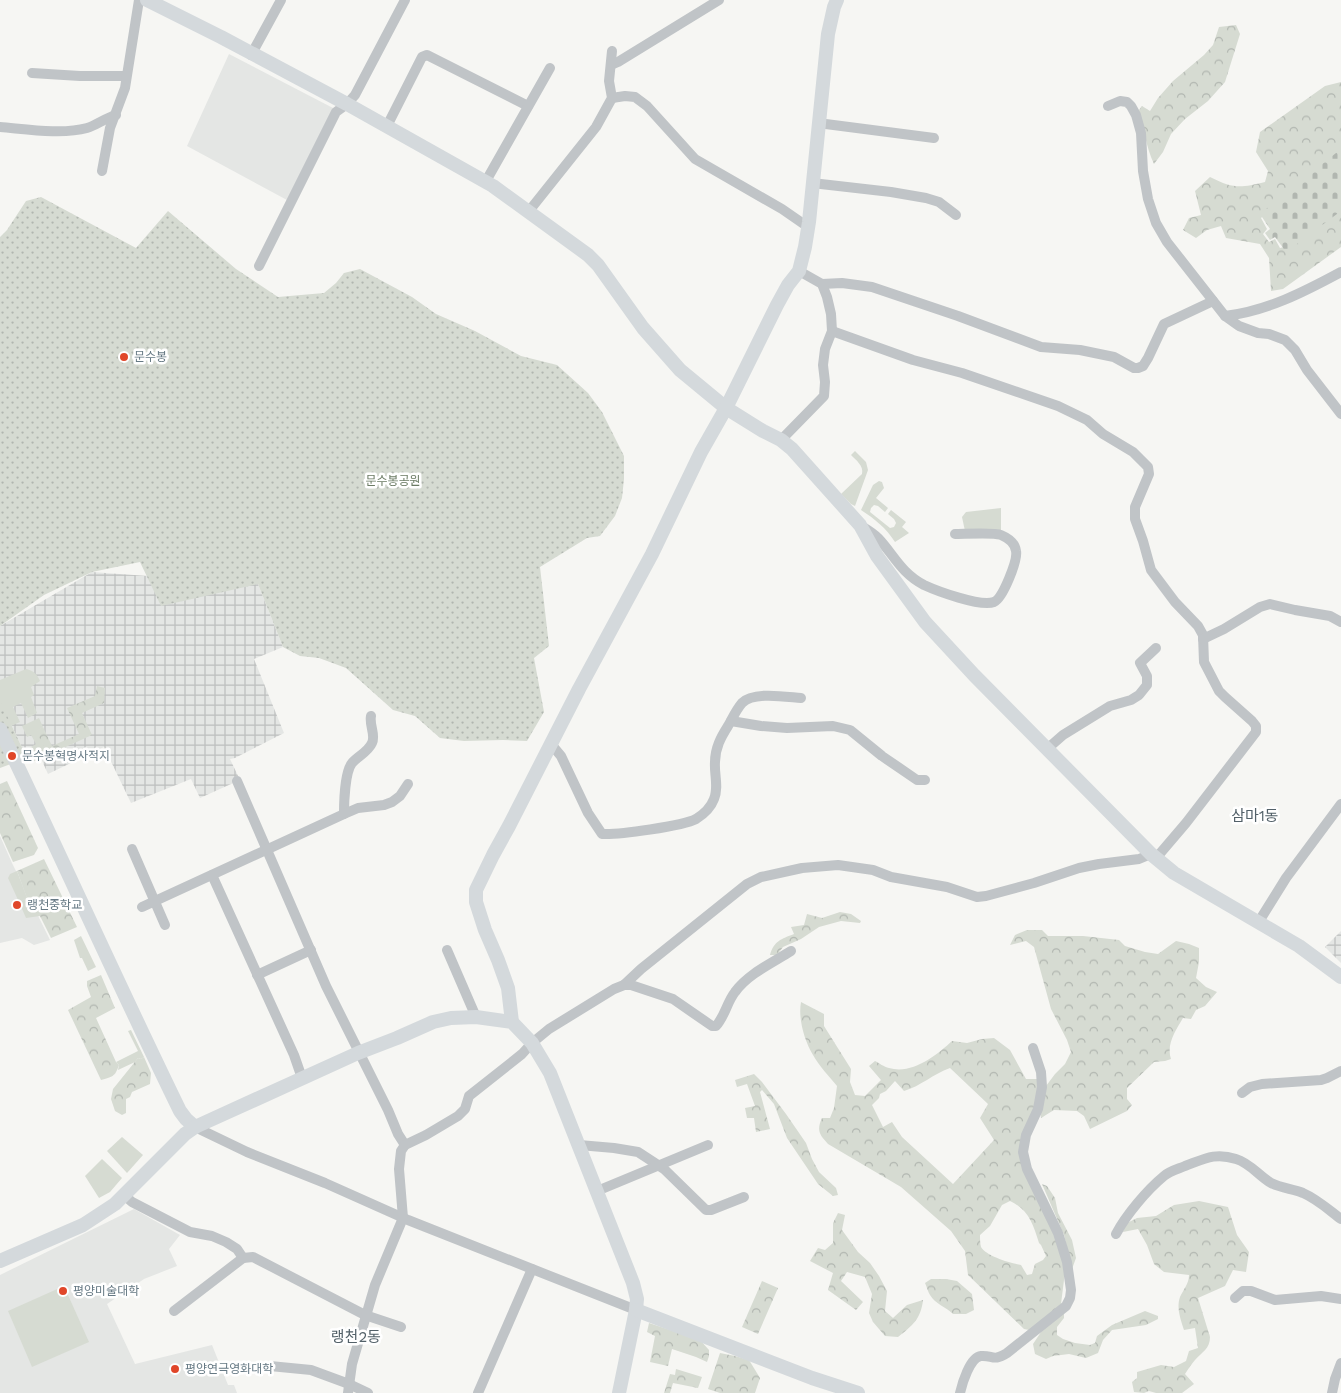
<svg xmlns="http://www.w3.org/2000/svg" width="1341" height="1393" viewBox="0 0 1341 1393" font-family="'Work Sans','Noto Sans KR',sans-serif">
<defs>
<pattern id="industrial-grid" width="8" height="8" patternUnits="userSpaceOnUse" patternTransform="scale(1.25)"><rect width="8" height="8" fill="#e4e6e4"/><path d="M0 4h8M4 0v8" fill="none" stroke="#bdbfbe"/></pattern>
<pattern id="forest-crowns" width="20" height="18" patternUnits="userSpaceOnUse" patternTransform="scale(1.25)"><rect width="20" height="18" fill="#d6dbd2"/><path d="M2 6a3 3 0 1 1 6 0M12 15a3 3 0 1 1 6 0" fill="none" stroke="#b1b6b0"/></pattern>
<pattern id="cemetery-stones" width="16" height="16" patternUnits="userSpaceOnUse" patternTransform="scale(1.25)"><rect width="16" height="16" fill="#d6dbd2"/><path d="M2 7V4a2 2 0 0 1 4 0v3zM10 15v-3a2 2 0 0 1 4 0v3z" fill="#b1b6b0"/></pattern>
<pattern id="park-dots" width="8" height="8" patternUnits="userSpaceOnUse" patternTransform="scale(1.25)"><rect width="8" height="8" fill="#d6dbd2"/><path d="M2 2h.1M6 6h.1" fill="none" stroke="#b1b6b0" stroke-width="1.8" stroke-linecap="round"/></pattern>
</defs>
<rect width="100%" height="100%" fill="#f6f6f3"/>
<g fill="#e4e6e4">
<polygon points="229,54 333,108 287,200 187,146"/>
<polygon points="0,836 12,863 50,940 34,945 22,938 0,943"/>
<polygon points="134,1209 180,1235 169,1249 177,1266 144,1279 107,1304 135,1364 212,1345 228,1385 234,1385 237,1393 0,1393 0,1275"/>
</g>
<g fill="url(#industrial-grid)">
<polygon points="92,572 258,584 283,647 254,659 284,733 235,758 230,759 240,780 200,798 191,779 131,803 104,747 48,774 39,754 27,758 0,701 0,626"/>
<polygon points="1341,931 1341,963 1325,947"/>
</g>
<g fill="#d6dbd2">
<path d="M855,451L866,462L868,470L855,506L851,504L841,494L862,474C864,466 856,460 851,455Z"/>
<path d="M879,481L882,482L884,488L876,498L888,508L885,512L878,506L874,505L871,508L870,512L890,528L894,527L896,523L894,519L888,514L891,510L906,522L902,527L909,533L895,542C886,528 875,519 861,510L873,485Z"/>
<polygon points="1001,508 1001,532 965,531 962,517 966,512"/>
<path d="M26,669C34,671 37,674 40,681L31,687L34,695L31,697L37,713L28,718L21,703L13,707L20,722L11,726L0,703V680Z"/>
<polygon points="39,718 43,727 37,731 48,755 32,762 26,750 36,744 31,735 27,737 22,726"/>
<polygon points="17,871 27,898 19,902 8,878 10,874"/>
<polygon points="81,936 96,967 88,971 82,958 80,958 74,940"/>
<polygon points="131,1030 144,1057 141,1059 138,1058 135,1062 118,1070 119,1065 116,1062 138,1051 128,1031"/>
<polygon points="122,1137 143,1155 127,1173 107,1151"/>
<polygon points="102,1159 122,1178 110,1192 99,1198 85,1176"/>
<polygon points="64,1286 89,1342 32,1367 8,1311"/>
</g>
<g fill="url(#forest-crowns)" fill-rule="evenodd">
<path d="M1236,25L1240,34L1225,82L1208,101L1185,119L1171,134L1163,152L1154,164C1146,147 1144,128 1139,110L1142,106L1150,111L1158,98L1173,81L1204,55L1213,45L1219,27Z"/>
<path d="M1341,82V156L1280,201L1261,218L1267,229L1263,234L1269,242L1275,239L1280,248L1292,245L1341,208V247L1283,289L1271,291L1269,258L1260,244L1226,238L1221,226L1207,230L1196,238L1183,230L1189,218L1201,215L1195,191L1210,177C1234,189 1240,188 1265,182L1268,171L1256,152L1260,132L1325,86Z"/>
<polygon points="97,686 105,688 104,703 82,713 92,735 48,755 36,731 43,727 52,746 79,734 67,708 95,696"/>
<polygon points="7,781 38,848 34,855 13,862 0,833 0,784"/>
<polygon points="44,859 77,927 51,938 40,916 26,918 19,902 27,898 17,871"/>
<path d="M840,912L851,914L861,921L860,923L841,921L819,927L801,939L783,947L777,955H770C774,941 781,939 794,934L791,927L804,925L807,914L822,918Z"/>
<path d="M1027,930H1042L1048,936H1083L1119,940L1125,946L1145,952L1158,954L1176,941L1189,944L1199,948V962L1196,978L1206,987L1217,992L1205,1006L1196,1010L1191,1019L1183,1018C1176,1030 1166,1044 1171,1059L1165,1061L1154,1062L1127,1088V1099L1132,1105L1127,1111L1090,1129L1084,1116L1077,1111L1054,1110L1041,1118L1040,1112L1046,1086L1055,1074L1065,1064L1071,1052L1067,1040L1051,1009L1034,947L1026,941L1010,945L1015,935Z"/>
<path d="M101,975L115,1008L96,1018L116,1062L119,1065C115,1077 112,1077 101,1080L68,1010L91,997L87,986V981Z"/>
<path d="M801,1002L824,1014V1026L851,1069L850,1082L855,1095L865,1096L881,1080L869,1066L875,1061C879,1063 884,1067 889,1068C912,1075 937,1055 952,1041L967,1043L982,1039L994,1038L1010,1050L1026,1079H1038L1037,1099L1020,1150L1059,1246L1065,1266L1064,1280L1061,1304L1052,1314L1029,1330L1024,1329L968,1275L965,1251L951,1231L901,1187L828,1144C820,1135 816,1131 822,1118H830L834,1108L837,1086C829,1076 819,1066 813,1055C804,1040 798,1018 801,1002ZM950,1068L988,1104L980,1118L994,1140L953,1184L902,1137L892,1122L883,1127L872,1105L879,1098L880,1094L886,1091L895,1081L904,1091C921,1086 933,1074 950,1068ZM1010,1201C1029,1210 1033,1224 1039,1243L1041,1245L1046,1256L1043,1260L1035,1264L1032,1274L1027,1275L1021,1265C1010,1263 986,1256 981,1247C980,1244 980,1238 980,1235L990,1226L1002,1205Z"/>
<polygon points="144,1057 151,1073 150,1084 132,1092 130,1097 126,1099 126,1113 122,1115 115,1111 111,1099 113,1089 138,1058 141,1059"/>
<polygon points="754,1074 762,1082 786,1114 806,1143 812,1159 819,1172 836,1188 838,1195 833,1196 818,1184 787,1138 774,1104 762,1090 760,1092 770,1129 756,1132 754,1118 747,1118 745,1108 755,1106 747,1084 737,1087 735,1080"/>
<polygon points="1042,1184 1047,1186 1055,1198 1058,1213 1072,1240 1076,1258 1072,1269 1064,1235"/>
<path d="M1199,1201L1228,1207L1237,1235L1249,1252L1246,1272L1233,1270L1225,1286L1198,1298L1210,1337C1210,1349 1202,1352 1195,1360C1191,1365 1188,1369 1185,1374L1194,1384L1182,1393H1156L1149,1391L1144,1393L1134,1392L1132,1382L1137,1378V1372L1161,1365L1174,1367L1186,1361L1189,1351L1198,1348L1195,1328L1184,1330C1181,1320 1176,1308 1180,1297C1183,1290 1189,1284 1189,1275L1164,1272L1154,1264L1147,1245L1138,1229L1123,1232L1125,1224L1137,1218L1156,1216L1174,1205Z"/>
<path d="M838,1213L845,1215L842,1230L858,1252L870,1263L879,1276L887,1291L885,1311L893,1318L907,1305L923,1300C921,1319 912,1326 898,1337L885,1336L873,1322L869,1313L872,1294L865,1277L847,1272L841,1281L863,1302L856,1310L828,1290L833,1273L810,1261L818,1248L825,1250L833,1243V1223Z"/>
<path d="M931,1279H946L957,1281L972,1294L974,1310L966,1314H953C946,1307 935,1304 930,1295C928,1292 927,1287 925,1283Z"/>
<polygon points="762,1281 778,1288 758,1334 742,1327"/>
<polygon points="1145,1311 1158,1316 1158,1319 1146,1325 1112,1330 1103,1340 1098,1353 1086,1358 1069,1354 1053,1356 1046,1359 1035,1354 1033,1344 1043,1329 1064,1313 1064,1318 1057,1327 1057,1335 1063,1339 1075,1343 1090,1345 1095,1343 1097,1336 1112,1325"/>
<polygon points="649,1323 700,1340 709,1350 709,1356 707,1362 696,1357 672,1349 668,1366 650,1362 655,1336 647,1332"/>
<polygon points="720,1353 735,1356 749,1360 760,1378 755,1393 720,1393 708,1389"/>
<polygon points="676,1369 702,1377 698,1388 673,1383 670,1393 664,1393 670,1374 675,1375"/>
</g>
<polygon fill="url(#cemetery-stones)" points="1341,149 1341,211 1286,252 1275,237 1270,240 1265,233 1270,229 1260,214"/>
<g fill="url(#park-dots)">
<polygon points="41,197 136,248 168,211 236,269 278,297 324,293 336,283 344,273 360,269 412,297 436,314 475,331 521,356 557,365 588,393 602,412 624,456 624,479 622,498 615,516 600,536 587,538 540,567 549,646 534,658 544,712 527,741 503,740 464,741 440,738 415,716 393,710 346,668 319,658 300,656 283,647 258,584 161,606 140,562 92,572 44,595 0,626 0,237 7,230 26,201"/>
<polygon points="0,701 27,758 0,768"/>
</g>
<g fill="none" stroke-linecap="round" stroke-linejoin="round">
<g stroke="#c0c4c7" stroke-width="10">
<polyline points="251,55 281,0"/>
<polyline points="611,65 618,62 719,0"/>
<polyline points="32,73 80,76 126,76"/>
<polyline points="612,98 625,96 635,97 647,106 695,159 782,209 808,227"/>
<polyline points="1108,106 1120,101 1127,102 1131,106 1136,115 1141,133 1143,171 1148,199 1156,223 1167,242 1225,316 1239,326 1258,333 1269,334 1285,340 1295,350 1307,370 1341,414"/>
<polyline points="818,123 934,138"/>
<polyline points="387,126 422,57 427,55 528,106"/>
<path d="M0,127C25,129 62,135 87,128C97,125 105,118 116,115"/>
<polyline points="102,171 110,128 125,88 139,0"/>
<polyline points="486,181 550,68"/>
<polyline points="812,183 891,192 926,198 939,202 956,215"/>
<polyline points="529,211 596,127 612,98 609,81 612,51"/>
<polyline points="259,266 336,112 347,104 355,95 405,0"/>
<polyline points="822,284 842,283 872,287 958,316 1041,347 1080,350 1114,357 1134,368 1138,368 1143,366 1148,358 1164,324 1213,301"/>
<path d="M1225,316C1267,311 1304,292 1341,272"/>
<polyline points="832,331 913,360 962,373 1058,406 1087,420 1103,434 1133,452 1148,467 1149,474 1135,507 1135,519 1143,541 1151,570 1175,602 1198,626 1203,635 1204,662 1219,691 1225,697 1252,721 1256,726 1256,732 1186,823 1157,857"/>
<polyline points="781,440 824,396 825,382 823,365 825,349 832,331 831,314 827,297 822,284 799,271"/>
<path d="M863,527C868,530 874,534 878,538C894,555 901,573 924,585C937,591 980,607 994,602C1003,598 1018,560 1016,551C1015,543 1008,538 1001,535C994,532 964,534 955,534"/>
<polyline points="1203,639 1224,629 1260,607 1270,604 1295,610 1330,616 1341,622"/>
<polyline points="731,721 761,726 787,728 833,726 850,730 882,756 917,780 925,780"/>
<path d="M551,744L561,756L588,813L602,834C618,835 683,826 696,819C704,814 711,807 714,799C719,787 714,774 715,762C715,748 721,737 728,726C732,719 736,710 742,703C753,691 787,697 801,698"/>
<polyline points="1047,749 1063,735 1110,706 1131,700 1139,695 1147,685 1147,676 1140,663 1156,648"/>
<polyline points="237,781 326,986 388,1110 398,1134 405,1145"/>
<path d="M344,814C344,802 345,772 352,763C358,756 368,752 372,743C376,735 369,725 371,716"/>
<polyline points="132,849 165,925"/>
<polyline points="212,875 294,1055 302,1078"/>
<polyline points="142,907 344,814 358,808 384,805 392,802 400,796 408,784"/>
<polyline points="1258,923 1286,878 1341,804"/>
<polyline points="447,950 476,1017"/>
<polyline points="257,975 311,950"/>
<polyline points="624,985 641,969 747,884 761,877 802,868 838,865 873,870 891,877 947,887 977,897 986,896 1034,883 1079,868 1099,864 1139,859 1151,854"/>
<polyline points="1242,1093 1250,1087 1262,1084 1321,1080 1327,1078 1341,1071"/>
<polyline points="195,1127 247,1152 325,1183 408,1220 636,1310"/>
<polyline points="579,1145 614,1148 638,1152 664,1169 706,1210 711,1210 744,1197"/>
<polyline points="597,1191 708,1145"/>
<polyline points="124,1195 132,1202 190,1232 212,1236 226,1242 237,1249 243,1258"/>
<path d="M1116,1234C1126,1215 1147,1190 1164,1176C1170,1171 1178,1169 1185,1166C1204,1159 1215,1152 1236,1159C1250,1163 1259,1176 1271,1183C1281,1188 1293,1189 1303,1193C1317,1199 1329,1210 1341,1219"/>
<polyline points="1235,1298 1243,1291 1251,1291 1275,1300 1321,1296 1341,1299"/>
<polyline points="174,1311 243,1258 253,1257 365,1315 401,1327"/>
<polyline points="270,1366 311,1370 349,1384 368,1393"/>
<path d="M348,1393L352,1364L375,1285L403,1218L399,1169L401,1151L405,1145L426,1135L458,1116L465,1109L469,1096L522,1054L532,1043L549,1029L614,989L624,985H631L673,999L712,1026H716C725,1016 727,1002 735,992C748,974 772,963 791,951"/>
<polyline points="478,1393 532,1269"/>
<path d="M960,1393C962,1384 970,1357 981,1356C993,1355 993,1362 1007,1353L1066,1306L1070,1298L1071,1290L1067,1262L1058,1233L1027,1169L1023,1152L1026,1135L1038,1109L1042,1087L1041,1072L1033,1048"/>
<polyline points="1332,1393 1335,1379 1341,1363"/>
</g>
<g stroke="#d4d9dc" stroke-width="14">
<polyline points="147,0 221,37 347,104 493,186 588,255 598,265 643,328 680,370 726,408 763,431 781,440 792,449 860,525 877,556 925,622 974,675 1151,854 1174,873 1299,946 1341,977"/>
<path d="M0,729C61,856 118,984 180,1111L186,1119L195,1127"/>
<polyline points="512,1022 508,988 498,960 485,930 476,902 476,890 493,855 509,826 579,689 652,554 701,452 726,408 777,305 788,285 799,271 805,247 809,222 828,34 834,7 837,0"/>
<polyline points="0,1261 83,1225 115,1204 185,1134 195,1127 358,1053 397,1038 433,1022 451,1018 476,1017 512,1022 532,1043 550,1073 633,1283 637,1299 636,1310 619,1393"/>
<polyline points="636,1310 812,1378 858,1393"/>
</g>
</g>
<g fill="#e04629" stroke="#fff" stroke-width="2">
<circle cx="124" cy="357" r="5"/>
<circle cx="12" cy="756" r="5"/>
<circle cx="17" cy="905" r="5"/>
<circle cx="63" cy="1291" r="5"/>
<circle cx="175" cy="1369" r="5"/>
</g>
<g text-anchor="middle" stroke-width="5" stroke-linejoin="round" paint-order="stroke">
<g font-size="12" fill="#667984" stroke="#fff" text-anchor="start">
<text x="134" y="361">문수봉</text>
<text x="22" y="760">문수봉혁명사적지</text>
<text x="27" y="909">랭천중학교</text>
<text x="73" y="1295">평양미술대학</text>
<text x="185" y="1373">평양연극영화대학</text>
</g>
<g font-size="12" fill="#6b7b64" stroke="#fff">
<text x="393" y="485">문수봉공원</text>
</g>
<g font-size="15" fill="#536169" stroke="#fff">
<text x="1255" y="821">삼마1동</text>
<text x="356" y="1342">랭천2동</text>
</g>
</g>
</svg>
